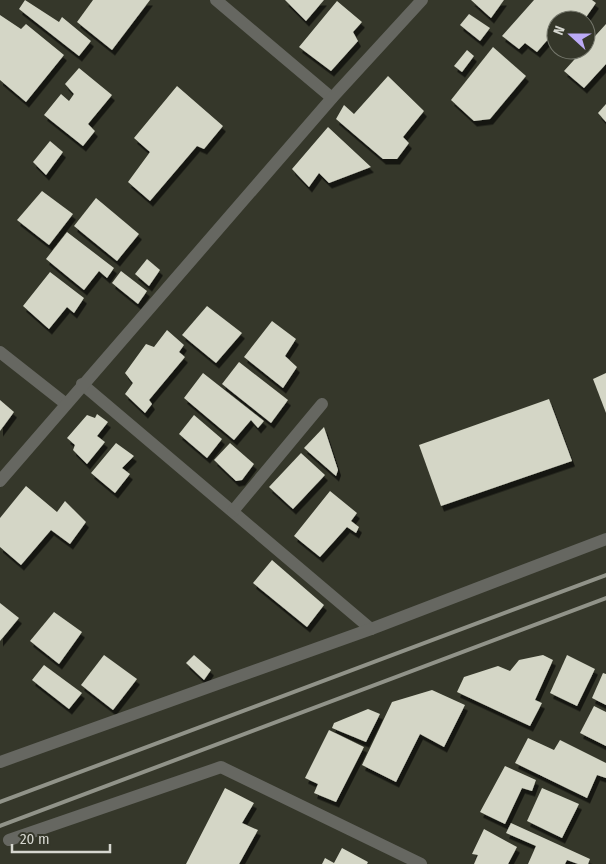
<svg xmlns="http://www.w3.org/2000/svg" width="606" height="864" viewBox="0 0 606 864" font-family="'Fira Sans Condensed',sans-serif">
<defs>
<filter id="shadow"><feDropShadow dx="3" dy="5.5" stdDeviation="0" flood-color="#0009"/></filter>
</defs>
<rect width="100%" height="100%" fill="#35372a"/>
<g fill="#d4d6c6" filter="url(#shadow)">
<polygon points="25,0 59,22 62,17 91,41 79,56 19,9"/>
<polygon points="93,0 150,0 112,50 77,22"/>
<polygon points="285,0 324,0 306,21"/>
<polygon points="471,0 504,0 491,18"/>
<polygon points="534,0 592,0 596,3 584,20 556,20 556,30 537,52 525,43 519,49 502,36"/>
<polygon points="337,1 362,22 353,32 358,41 331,71 299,47"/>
<polygon points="469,14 490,28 480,41 460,25"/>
<polygon points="0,15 21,29 26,24 64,55 26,102 0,80"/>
<polygon points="606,24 606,64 584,88 564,71 583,50 586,50 586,46"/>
<polygon points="493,47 526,76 490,119 474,121 451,100"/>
<polygon points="467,50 474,56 462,72 454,66"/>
<polygon points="79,68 112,95 88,124 95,131 83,146 44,115 61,94 69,101 74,94 65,84"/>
<polygon points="388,76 424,111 403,137 409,143 397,159 383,159 336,119 344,105 354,114"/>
<polygon points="177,86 223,126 204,149 197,146 150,201 128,182 150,152 134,138"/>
<polygon points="606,104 606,122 598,113"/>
<polygon points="328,127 371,167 329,183 319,173 309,187 292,169"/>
<polygon points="50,141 63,152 46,175 33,162"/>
<polygon points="42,191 73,214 49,245 17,220"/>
<polygon points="96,198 139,234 117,261 74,226"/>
<polygon points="67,232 114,268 107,278 99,271 84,290 46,259"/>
<polygon points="147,259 160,270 149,286 135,274"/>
<polygon points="121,271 147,291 138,304 112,283"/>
<polygon points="50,272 84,298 74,313 67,307 49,329 23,306"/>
<polygon points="207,306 242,333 216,363 182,335"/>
<polygon points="272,321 296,339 285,356 297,367 283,388 244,357"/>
<polygon points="167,330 184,345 179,352 185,357 149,400 152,404 145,413 125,394 133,383 125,373 146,344 154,347"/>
<polygon points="239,362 288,400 271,423 222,384"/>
<polygon points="203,373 264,421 258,428 251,420 234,440 184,398"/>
<polygon points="606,373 606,413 593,379"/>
<polygon points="549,399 572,461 441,506 419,445"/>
<polygon points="0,400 14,412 0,431"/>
<polygon points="97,414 108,422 97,436 105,442 87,464 73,450 75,445 67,438 87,415 95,418"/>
<polygon points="194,415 222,439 207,458 179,434"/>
<polygon points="324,427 338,470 336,476 304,448"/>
<polygon points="116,443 134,456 122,468 130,474 115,493 91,473"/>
<polygon points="230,443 254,464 242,480 236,481 214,460"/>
<polygon points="301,453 325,475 293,509 269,487"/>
<polygon points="26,486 57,512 65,501 86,522 70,544 51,530 21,565 0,547 0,518"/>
<polygon points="330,491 357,513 351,521 359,527 356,533 347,527 320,557 294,536"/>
<polygon points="272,560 324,605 307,627 253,583"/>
<polygon points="0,603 19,618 0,641"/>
<polygon points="54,612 82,632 59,664 30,641"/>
<polygon points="104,655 137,679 113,710 81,685"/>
<polygon points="194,655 211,670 204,680 186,663"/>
<polygon points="543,655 553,660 535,700 542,703 530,726 457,692 464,677 498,666 510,671 519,660"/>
<polygon points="567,655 595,669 577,706 550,693"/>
<polygon points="44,665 82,693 69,709 32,680"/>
<polygon points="603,673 606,674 606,705 592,698"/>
<polygon points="432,690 465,705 444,747 420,734 396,782 362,765 392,702"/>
<polygon points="594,706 606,712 606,746 580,733"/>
<polygon points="368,709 380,714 366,742 332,728 334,723"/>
<polygon points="329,730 364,747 336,802 314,793 318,784 305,778"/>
<polygon points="528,738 554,750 560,740 606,763 606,778 597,775 587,798 515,763"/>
<polygon points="505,766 536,780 532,791 522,788 505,824 480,812"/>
<polygon points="225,788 254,803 242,823 258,830 239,864 186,864"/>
<polygon points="542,788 579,804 562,838 527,821"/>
<polygon points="511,823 590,859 588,864 578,864 567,860 565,864 528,864 536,846 506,833"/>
<polygon points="484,829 517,847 508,864 474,864 478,855 472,854"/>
<polygon points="342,848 368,862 367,864 322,864 325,858 334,863"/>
</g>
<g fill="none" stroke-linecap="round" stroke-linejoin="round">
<g stroke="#666761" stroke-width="12">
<polyline points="216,0 332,98"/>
<polyline points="0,352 66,404"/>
<polyline points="82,384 371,629"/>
<polyline points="0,481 332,98 422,0"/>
<polyline points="233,511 322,404"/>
<polyline points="0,762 371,629 606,539"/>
<polyline points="9,840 221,767 421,864"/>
</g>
<g stroke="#919389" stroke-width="4">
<polyline points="0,802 606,575"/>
<polyline points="0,826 606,598"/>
</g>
</g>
<g transform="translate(571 35) rotate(291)"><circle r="24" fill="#35372a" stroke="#75776c"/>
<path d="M0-4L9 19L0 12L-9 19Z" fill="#bbaaf6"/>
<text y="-8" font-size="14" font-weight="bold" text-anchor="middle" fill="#d6d7d0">N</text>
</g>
<path d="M12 844v8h98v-8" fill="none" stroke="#d6d7d0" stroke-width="2.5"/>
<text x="20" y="844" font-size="15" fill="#d6d7d0" stroke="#35372a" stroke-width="4" paint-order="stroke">20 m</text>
</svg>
